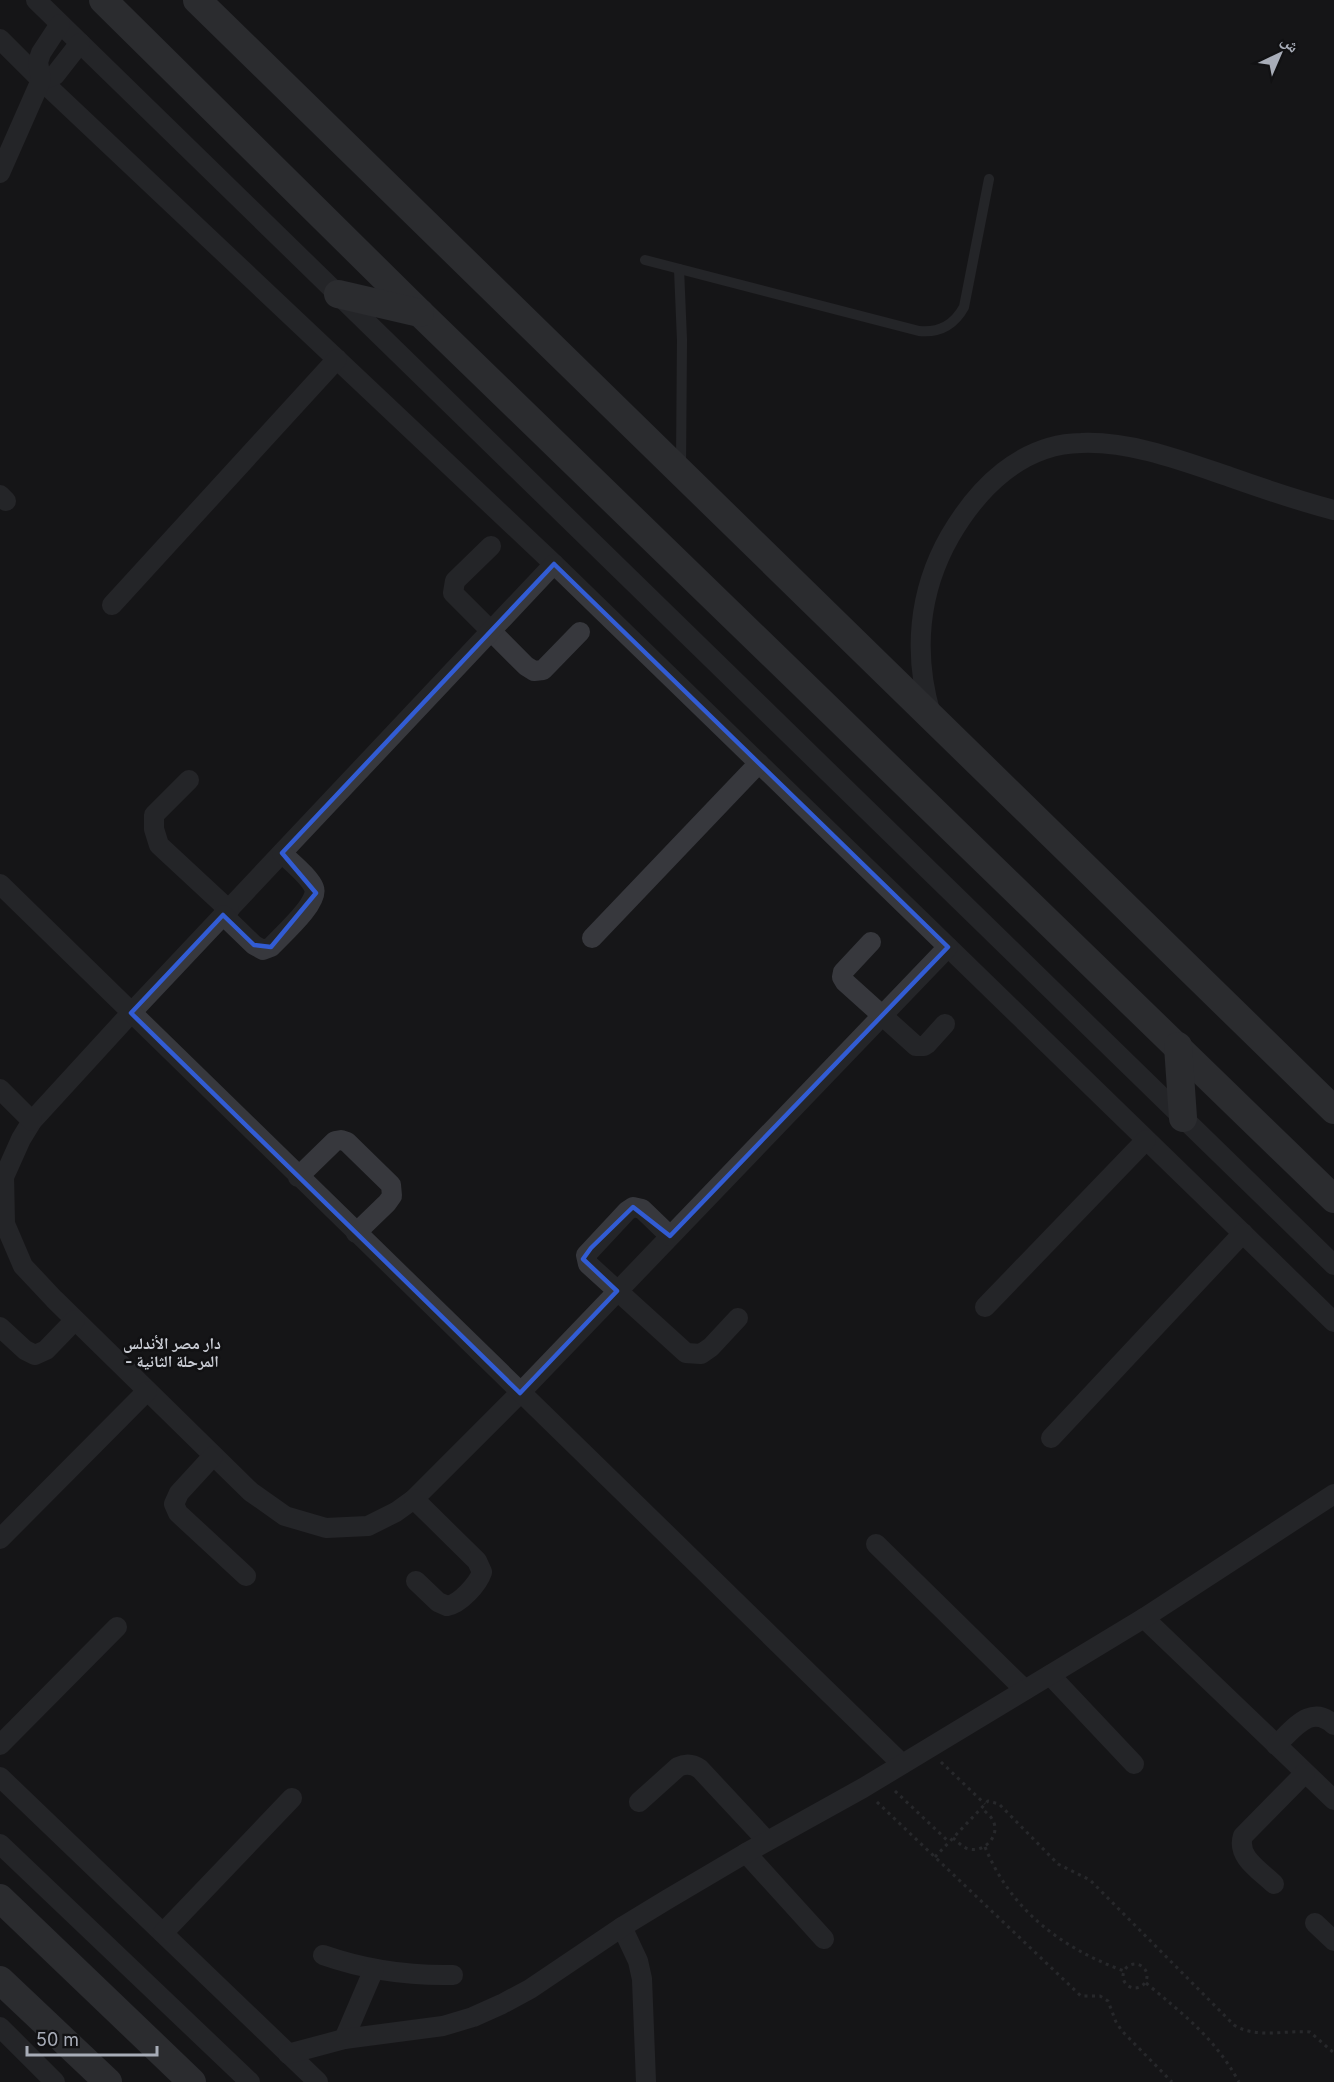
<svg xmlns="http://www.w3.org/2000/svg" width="1334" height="2082" viewBox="0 0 1334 2082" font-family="Inter,'Noto Naskh Arabic',sans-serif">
<rect width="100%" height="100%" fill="#161618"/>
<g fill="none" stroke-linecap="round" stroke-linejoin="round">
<g stroke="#3d3f44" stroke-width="3" stroke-dasharray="3 4.5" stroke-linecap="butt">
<polyline points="941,1762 985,1804"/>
<polyline points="895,1791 949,1842"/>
<polyline points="877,1802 1081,1996 1100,1996 1108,2001 1116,2022 1122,2031 1172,2082"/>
<path d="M953,1838C958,1842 963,1848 969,1849C985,1853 1002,1834 992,1819C990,1815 985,1812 982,1808"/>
<path d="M985,1847C1011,1910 1061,1948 1124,1971"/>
<path d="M935,1857L988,1801L999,1804L1058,1864L1090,1880L1234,2025C1256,2039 1285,2030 1310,2032L1334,2053"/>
<circle cx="1135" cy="1976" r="12"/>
<path d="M1146,1983C1184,2015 1214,2037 1239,2082"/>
</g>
<g stroke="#37383d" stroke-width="10">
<path d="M645,260L919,331C940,333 954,325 964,307L989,179"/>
<polyline points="679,269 682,340 681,465"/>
</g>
<g stroke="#37383d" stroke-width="20">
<polyline points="36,0 1334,1265"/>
<polyline points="0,39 41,80 554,564 1334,1322"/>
<polyline points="41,80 55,75 80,43"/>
<polyline points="0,173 41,80 38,62 41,53 60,24"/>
<polyline points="0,495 6,501"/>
<polyline points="491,546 455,581 453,593 526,666 534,671 543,670 580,632"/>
<polyline points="554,564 131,1013 32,1121 21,1139 4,1177 5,1224 23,1266 54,1299 251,1492 285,1516 326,1528 368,1526 396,1512 414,1499 520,1393 948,947"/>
<polyline points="112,605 337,359"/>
<path d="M931,715C913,654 918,592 950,536C978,488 1021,444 1081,443C1131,441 1183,461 1230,477C1264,489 1299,501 1334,510"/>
<polyline points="189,780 154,815 154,829 159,845 229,910"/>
<polyline points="0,884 902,1764"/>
<path d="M223,915L254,945L263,950L271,947C281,936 320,902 314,888C310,877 291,862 282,853"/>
<polyline points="592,938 759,763"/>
<polyline points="871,942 843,972 842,977 845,982 916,1046 924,1046 927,1044 945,1024"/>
<polyline points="0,1089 32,1121"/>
<polyline points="298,1177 335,1141 341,1140 347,1142 391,1185 392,1196 387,1203 356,1233"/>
<polyline points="670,1236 642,1209 633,1207 627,1211 586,1255 588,1264 686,1353 701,1354 711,1347 738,1318"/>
<polyline points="985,1307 1146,1140"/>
<polyline points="0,1327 25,1350 35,1355 46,1350 75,1320"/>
<polyline points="1051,1438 1243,1233"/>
<polyline points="213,1456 179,1493 174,1504 178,1513 246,1576"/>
<path d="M414,1499L477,1561L482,1572C478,1584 460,1604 447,1606L438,1602L416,1581"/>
<polyline points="0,1539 147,1391"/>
<polyline points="876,1544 1025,1690"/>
<polyline points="1144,1618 1334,1800"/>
<polyline points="1050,1675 1134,1764"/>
<polyline points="0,1745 117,1627"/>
<path d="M1276,1745C1294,1729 1311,1703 1334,1725"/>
<polyline points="0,1777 318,2082"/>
<path d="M639,1802L678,1767C686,1763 693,1764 700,1769L767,1841"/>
<polyline points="0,1844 250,2082"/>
<polyline points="746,1853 824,1939"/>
<path d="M1274,1884C1261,1871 1236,1857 1243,1836L1305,1773"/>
<polyline points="1315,1923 1334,1941"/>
<polyline points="622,1927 638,1961 642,1979 646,2082"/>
<polyline points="163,1933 292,1798"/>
<path d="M323,1955C366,1970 408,1976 453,1975"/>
<polyline points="0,2027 55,2082"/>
<polyline points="344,2039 374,1969"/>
<polyline points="288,2054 344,2039 443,2026 473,2017 502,2004 530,1989 622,1927 668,1899 746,1853 863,1788 1144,1618 1334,1494"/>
</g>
<g stroke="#45474d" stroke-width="28">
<polyline points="103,0 420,313 1334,1199"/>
<polyline points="197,0 1334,1110"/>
<polyline points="338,294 420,313"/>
<polyline points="1178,1046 1183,1118"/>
<polyline points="0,1898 192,2082"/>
<polyline points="0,1980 108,2082"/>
</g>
</g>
<path d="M0 0H1334V2082H0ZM554,564L948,947L670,1236L633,1207L591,1248L583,1259L617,1291L520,1393L131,1013L223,915L254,945L271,947L316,893L282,853Z" fill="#161618" fill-opacity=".55" fill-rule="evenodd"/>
<path fill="none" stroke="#325cd3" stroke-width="4.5" stroke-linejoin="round" d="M554,564L948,947L670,1236L633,1207L591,1248L583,1259L617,1291L520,1393L131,1013L223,915L254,945L271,947L316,893L282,853Z"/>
<g text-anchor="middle" stroke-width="5" stroke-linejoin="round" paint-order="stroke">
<g font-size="16" font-weight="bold" fill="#c9ccd4" stroke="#111113">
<text x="172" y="1349">دار مصر الأندلس<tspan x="172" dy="18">- المرحلة الثانية</tspan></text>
</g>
</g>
<g transform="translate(1280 54) rotate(44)" stroke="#111113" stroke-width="4.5" paint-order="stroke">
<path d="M0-4.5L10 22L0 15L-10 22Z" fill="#a8adb8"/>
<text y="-9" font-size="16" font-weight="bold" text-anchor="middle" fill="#a8adb8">ش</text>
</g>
<path d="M27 2046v9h130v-9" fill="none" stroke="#a8adb8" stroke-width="3"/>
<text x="36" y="2046" font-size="18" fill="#a8adb8" stroke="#111113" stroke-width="4.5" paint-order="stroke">50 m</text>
</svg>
